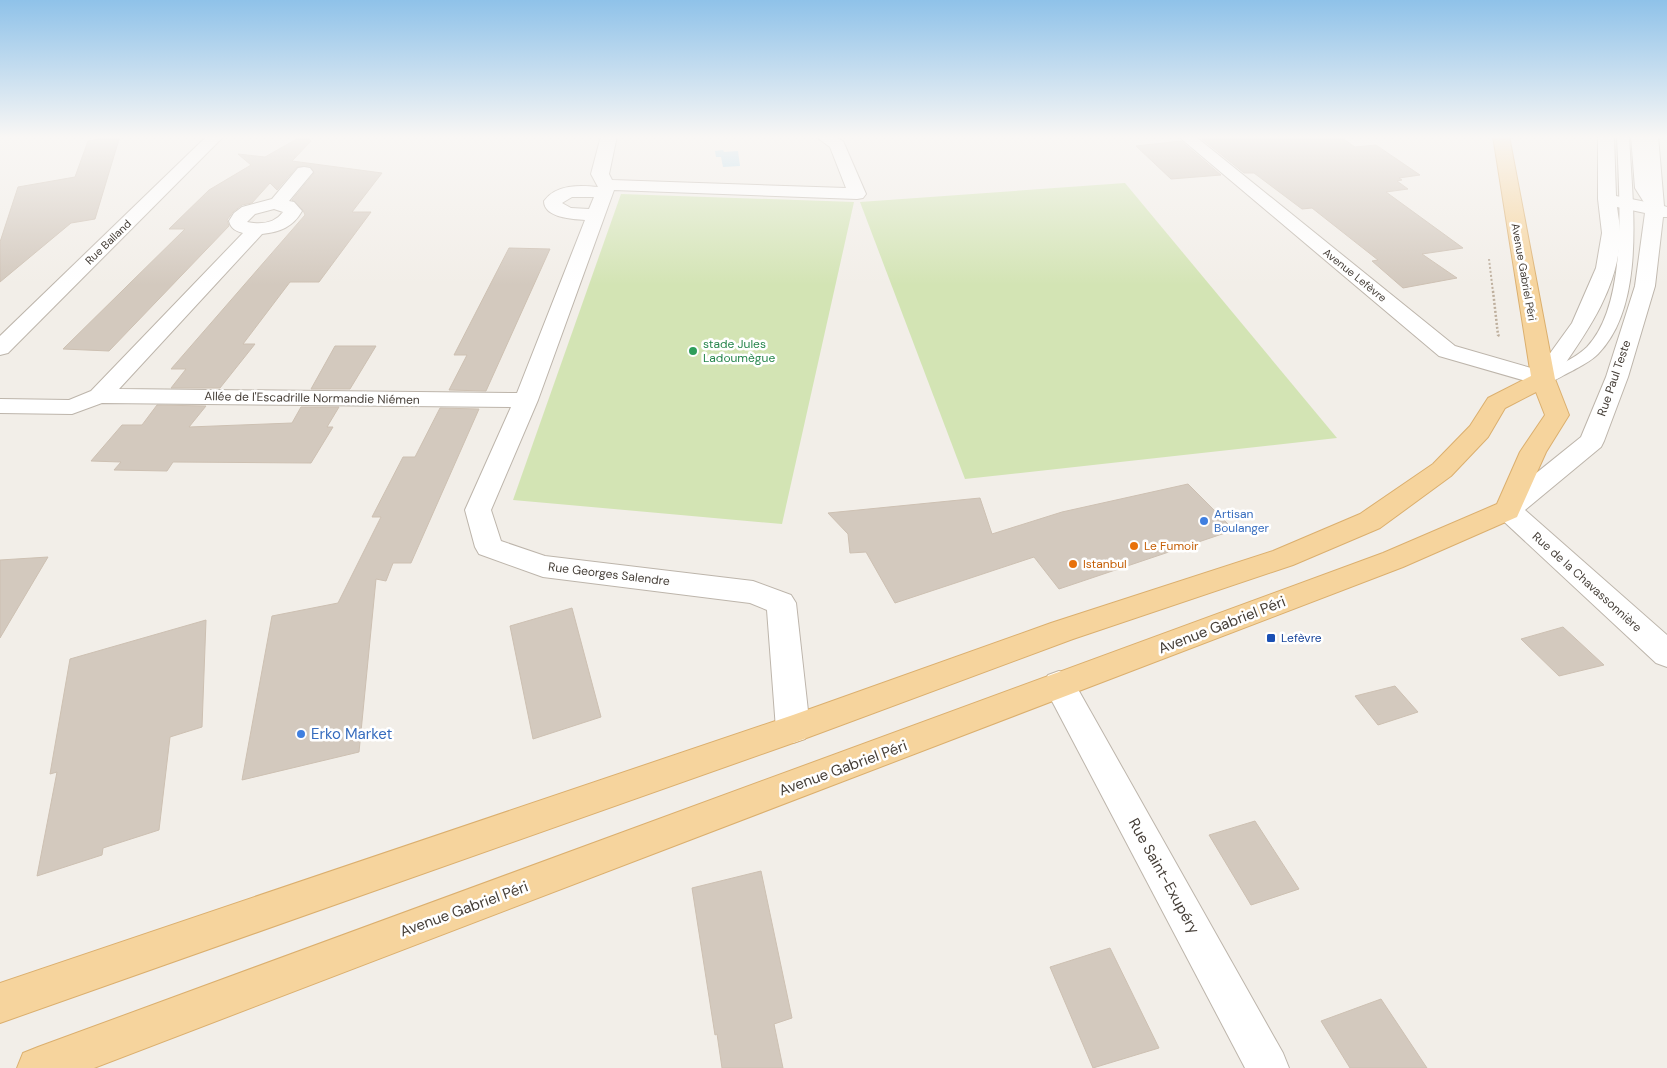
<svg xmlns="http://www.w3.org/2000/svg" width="1667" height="1068" viewBox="0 0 1667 1068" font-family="'DM Sans',sans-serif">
<rect width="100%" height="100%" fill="#f2eee8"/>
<g fill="#d3e4b4">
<polygon points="1125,183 1337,438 965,479 860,202"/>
<polygon points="621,194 854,202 782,524 513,500"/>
</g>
<polygon fill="#a9d6eb" points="723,150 724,152 738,151 740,166 723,167 721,157 716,157 715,151"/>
<g fill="#d3c9be" stroke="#cdc0b2">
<polygon points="120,136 95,219 71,223 0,282 0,242 18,187 75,177 88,141"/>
<polygon points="302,136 307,136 311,141 292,161 382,173 352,212 371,212 319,282 290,282 243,344 255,344 220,388 171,388 186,369 171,369 305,215 303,210 292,200 314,173 310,166 297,167 277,190 270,183 252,203 242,205 233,212 227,220 229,226 109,351 63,349 185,229 169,229 209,190 251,165 238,154 265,157"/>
<polygon points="1237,136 1339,136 1355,147 1376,145 1420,175 1399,178 1402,180 1397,181 1408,189 1386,192 1463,248 1422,254 1457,278 1403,288 1372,261 1378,260 1312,208 1302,209 1254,173 1244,173 1202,139"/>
<polygon points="1181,141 1221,175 1171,179 1136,146"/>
<polygon points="509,248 550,249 486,391 449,390 467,355 454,355"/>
<polygon points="335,346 376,346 350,389 311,389"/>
<polygon points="157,405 206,406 189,427 292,423 301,407 339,407 327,427 333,427 311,463 173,462 167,471 114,470 121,462 91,461 122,425 142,425"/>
<polygon points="440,408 479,409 411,563 393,563 386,581 376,579 359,752 242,780 272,616 338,603 381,517 372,517 403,457 415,457"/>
<polygon points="1188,484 1234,530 1059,589 1034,557 895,603 866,552 850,553 848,534 828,513 980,498 992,534 1062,512"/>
<polygon points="48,557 0,638 0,560"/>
<polygon points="572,608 601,717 533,739 510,626"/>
<polygon points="206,620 202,727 170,737 159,830 103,848 102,855 37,876 57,772 50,774 70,659"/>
<polygon points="1563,627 1604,665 1559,676 1521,639"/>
<polygon points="1395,686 1418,712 1378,725 1355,696"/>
<polygon points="1255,821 1299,889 1251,905 1209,835"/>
<polygon points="761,871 792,1018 774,1024 783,1068 722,1068 717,1034 715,1035 692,888"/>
<polygon points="1110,948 1159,1048 1093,1068 1050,967"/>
<polygon points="1381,999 1427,1068 1350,1068 1321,1021"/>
</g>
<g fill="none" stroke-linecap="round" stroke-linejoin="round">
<g stroke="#bdb5ab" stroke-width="2">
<g id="lane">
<path d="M1617,136H1629C1632,200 1647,304 1598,354C1591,361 1581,366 1572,371C1561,376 1549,386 1537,383L1535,379L1537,375C1553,367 1574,360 1587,347C1629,303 1619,194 1617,136Z"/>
<polygon points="1631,136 1643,136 1647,188 1662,209 1660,212 1650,212 1635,188"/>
</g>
</g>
<g stroke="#bdb5ab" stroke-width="2">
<g id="street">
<polygon points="207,136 224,136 8,353 0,355 0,336"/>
<path d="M601,136H617L609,174L612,180L846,188L830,147L815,136H834L843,141L866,194L863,198L857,199L614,190L538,400L491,510L501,541L545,556L753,581L791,595L796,603L810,729L805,739L793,743L781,739L776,729L767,610L750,603L543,577L479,554L475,547L465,510L511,407L102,403L72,414L0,413V399L69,400L91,391L243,233C236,231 231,229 229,221L234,213L242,207L272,199L298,168L304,167L310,168L313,172L289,201L294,202L302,211C293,227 280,232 262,234L119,389L517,393L585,220C573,219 544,218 544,201C556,184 580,185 598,187L591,174ZM572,197H594L589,209L571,208L562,203ZM274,209L283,212C275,223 261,225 247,222L255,214Z"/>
<path d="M1178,136H1195L1455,346L1538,370L1572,323L1596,268L1602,233L1598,199V136H1614L1616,196L1646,202L1642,136H1658L1664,206L1667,207V217H1663L1655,286L1628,377L1604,441L1601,447L1525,510L1667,635V667L1656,663L1499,517L1495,510L1499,503L1581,437L1606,377L1635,286L1645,213L1617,207C1618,215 1620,224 1620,233C1620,290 1582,339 1551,384L1543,386L1439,356Z"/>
<polygon points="1059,671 1070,675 1283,1053 1289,1068 1245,1068 1043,684 1048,675"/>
</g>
</g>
<g stroke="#dbaf6e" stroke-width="2">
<polygon id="primary" points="1493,136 1509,136 1555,379 1569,415 1546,452 1517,517 1403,567 94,1068 17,1068 23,1053 38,1047 1383,553 1497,504 1520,452 1545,415 1536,392 1505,408 1488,437 1451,476 1380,528 1293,565 1073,639 793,743 0,1023 0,983 793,715 1051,623 1273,551 1360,514 1433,464 1470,426 1488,398 1531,376"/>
</g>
<polyline stroke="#beaf9d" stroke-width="2" stroke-dasharray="2 2" stroke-linecap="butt" points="1489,259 1493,292"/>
<polyline stroke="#beaf9d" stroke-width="2.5" stroke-dasharray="2 2" stroke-linecap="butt" points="1493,291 1498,335 1500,336"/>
<use href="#lane" fill="#fff" fill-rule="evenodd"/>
<use href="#street" fill="#fff" fill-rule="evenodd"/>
<use href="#primary" fill="#f6d49d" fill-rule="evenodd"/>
</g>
<linearGradient id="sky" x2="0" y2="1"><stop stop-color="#8fc2e9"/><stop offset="0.48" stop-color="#f9f7f5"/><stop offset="1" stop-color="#f9f7f5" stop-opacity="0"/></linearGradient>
<rect width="1667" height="285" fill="url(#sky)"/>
<circle fill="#2e9e5b" stroke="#fff" stroke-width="2" cx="693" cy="351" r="5"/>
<g fill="#3f7fe0" stroke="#fff" stroke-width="2">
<circle cx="1204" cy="521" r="5"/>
<circle cx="301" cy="734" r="5"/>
</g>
<g fill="#e8710a" stroke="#fff" stroke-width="2">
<circle cx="1134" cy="546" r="5"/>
<circle cx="1073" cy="564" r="5"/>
</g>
<rect fill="#1a4fb4" stroke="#fff" stroke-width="2" x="1266" y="633" width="10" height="10" rx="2.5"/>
<g text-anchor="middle" stroke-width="5" stroke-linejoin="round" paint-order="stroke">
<g font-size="11" fill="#453e37" stroke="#fff">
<text transform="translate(108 242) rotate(-44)" y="4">Rue Balland</text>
<text transform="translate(1524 272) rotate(80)" y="4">Avenue Gabriel Péri</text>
<text transform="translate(1355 275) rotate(39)" y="4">Avenue Lefèvre</text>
</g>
<g font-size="12" fill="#27864d" stroke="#fff" text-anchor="start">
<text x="703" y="348">stade Jules<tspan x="703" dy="14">Ladoumègue</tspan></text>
</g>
<g font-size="12" fill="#453e37" stroke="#fff">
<text transform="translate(1614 378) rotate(-71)" y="4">Rue Paul Teste</text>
<text transform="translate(312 398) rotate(1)" y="4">Allée de l'Escadrille Normandie Niémen</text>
<text transform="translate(609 574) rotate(7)" y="4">Rue Georges Salendre</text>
<text transform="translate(1587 582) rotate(42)" y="4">Rue de la Chavassonnière</text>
</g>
<g font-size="12" fill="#366cbe" stroke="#fff" text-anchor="start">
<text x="1214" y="518">Artisan<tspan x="1214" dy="14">Boulanger</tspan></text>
</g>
<g font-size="12" fill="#c56008" stroke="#fff" text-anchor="start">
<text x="1144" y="550">Le Fumoir</text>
<text x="1083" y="568">Istanbul</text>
</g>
<g font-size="12" fill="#164399" stroke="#fff" text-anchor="start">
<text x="1281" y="642">Lefèvre</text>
</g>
<g font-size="15" fill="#453e37" stroke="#fff">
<text transform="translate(1222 625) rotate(-21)" y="5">Avenue Gabriel Péri</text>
<text transform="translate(843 768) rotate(-20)" y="5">Avenue Gabriel Péri</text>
<text transform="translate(1164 876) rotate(61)" y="5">Rue Saint-Exupéry</text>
<text transform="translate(464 909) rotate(-20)" y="5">Avenue Gabriel Péri</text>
</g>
<g font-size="15" fill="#366cbe" stroke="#fff" text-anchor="start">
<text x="311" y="739">Erko Market</text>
</g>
</g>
</svg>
